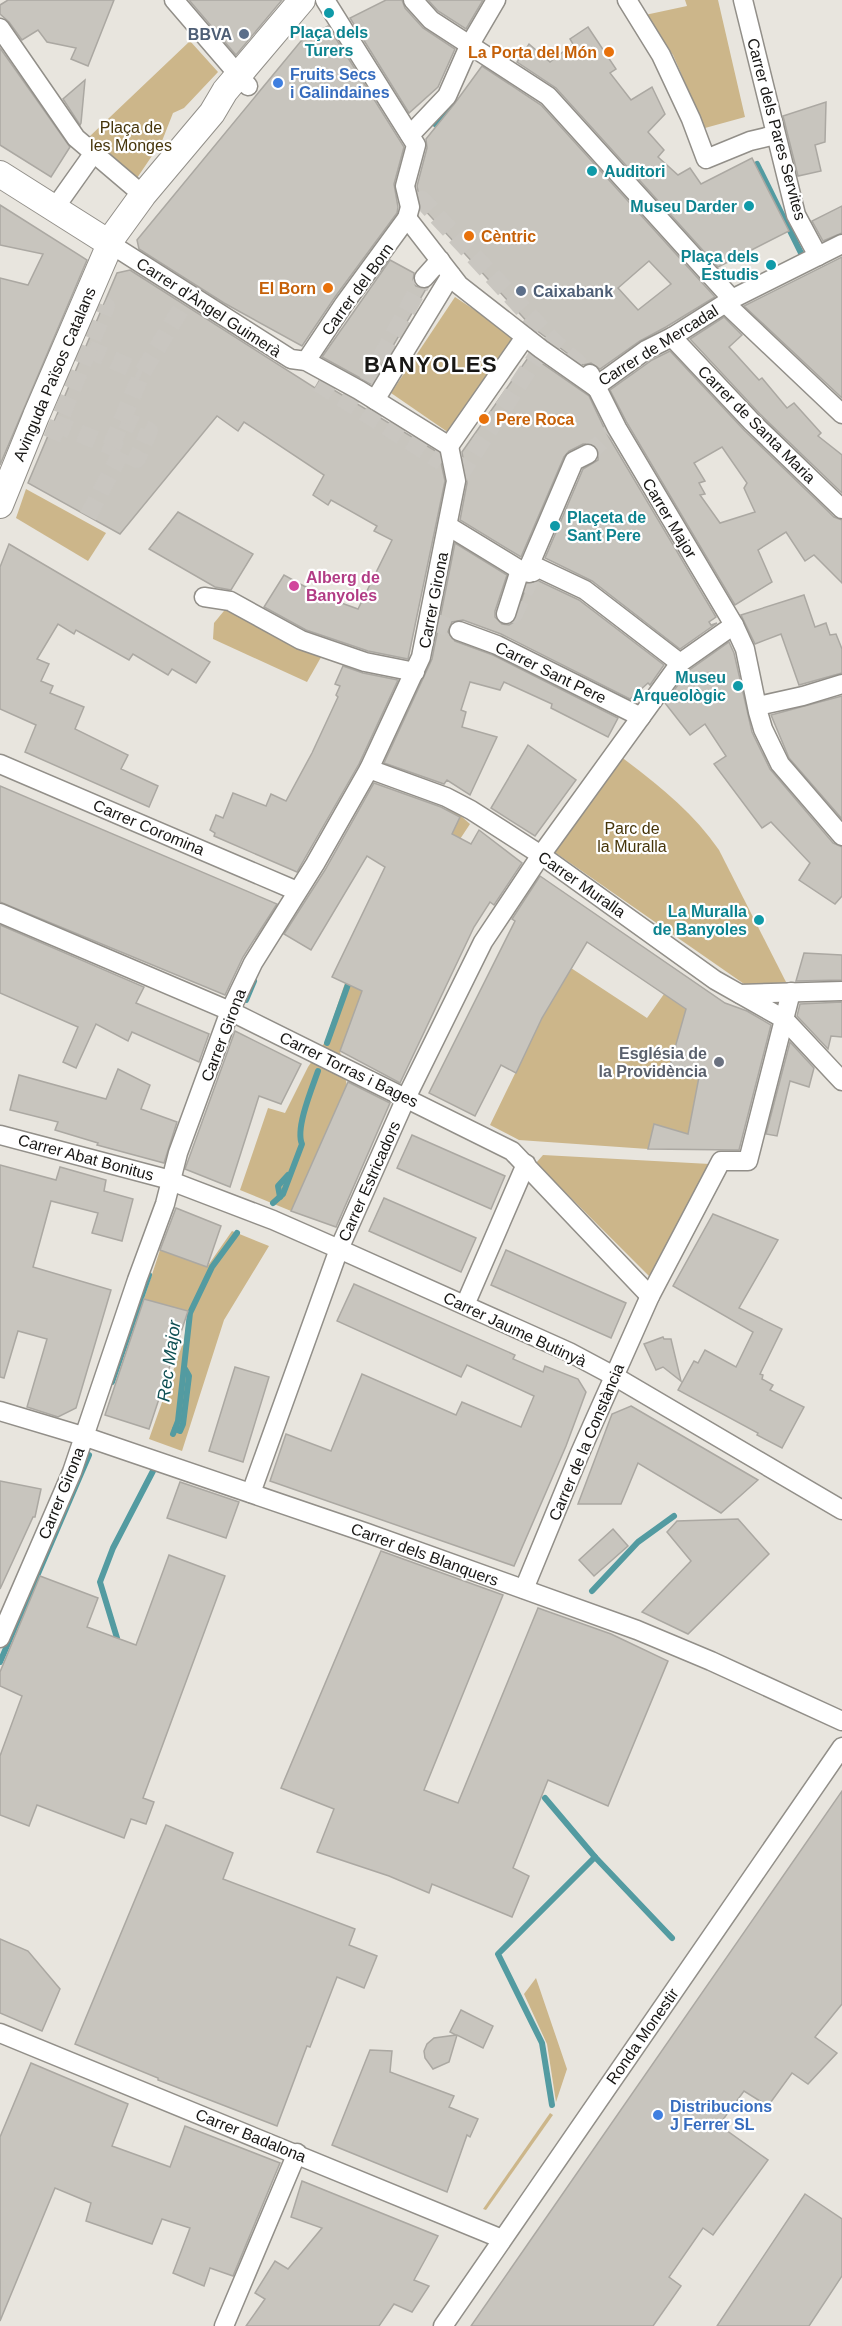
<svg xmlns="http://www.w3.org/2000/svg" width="842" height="2326" viewBox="0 0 842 2326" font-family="Arial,sans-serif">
<rect width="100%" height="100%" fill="#e8e5de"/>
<g fill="#ccb68a">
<polygon points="685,0 718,0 745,117 705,128 673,55 645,15 687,6"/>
<polygon points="190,41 218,72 184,108 173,113 162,141 137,178 89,137"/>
<polygon points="455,297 517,338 452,435 391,393"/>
<polygon points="26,489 106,533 88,561 16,518"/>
<polygon points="228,606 324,652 307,682 213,639 214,623"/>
<path d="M620,756C657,784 693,812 719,850L787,984L747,986L553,851Z"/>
<polygon points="447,809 461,816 470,824 429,886 340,1051 347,1086 291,1211 240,1190 268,1108 285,1113 308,1067 325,1042 345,983 354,965 434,839"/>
<polygon points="571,968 647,1018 664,994 686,1009 699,1077 688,1134 654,1124 648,1149 519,1140 490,1125 542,1018"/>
<polygon points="543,1155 710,1164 651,1278 536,1163"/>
<polygon points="232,1231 269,1246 224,1320 182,1451 149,1439 184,1340 188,1312 144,1299 160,1250 207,1267"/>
<polygon points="536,1978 567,2069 556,2102 547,2044 524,1994"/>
<polygon points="550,2113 553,2115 486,2210 483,2209"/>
</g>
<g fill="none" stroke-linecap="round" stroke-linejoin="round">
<g stroke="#539ba1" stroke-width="6">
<polyline points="435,124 452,103"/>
<polyline points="757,164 802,255"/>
<polyline points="246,1000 254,981"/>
<polyline points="327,1043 350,979"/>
<polyline points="280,1197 278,1186 288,1175"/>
<path d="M273,1203L283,1194L302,1144C295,1129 312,1088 318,1071"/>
<polyline points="112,1382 149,1275"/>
<polyline points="175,1429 180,1431 183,1424 189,1376 185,1369"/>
<polyline points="173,1434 178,1421 190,1313 212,1267 237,1233"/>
<polyline points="592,1591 638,1542 674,1516"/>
<polyline points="117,1638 100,1582 113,1548 153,1471"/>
<polyline points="0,1662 89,1455"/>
<polyline points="545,1798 595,1857 498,1954 542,2043 552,2105"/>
<polyline points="595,1857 672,1938"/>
</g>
</g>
<g fill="#c8c5be" stroke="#aba8a2" stroke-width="1.5" fill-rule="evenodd">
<polygon points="8,0 114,0 88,66 71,59 76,48 47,42 38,30 22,40 9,22 0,14 0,5"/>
<polygon points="189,0 282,0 236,55"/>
<polygon points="386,0 402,0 405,8 423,28 455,49 438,87 409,113 350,18"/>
<polygon points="428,0 483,0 466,29 438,11"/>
<polygon points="328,26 404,147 394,184 398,207 397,213 335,297 302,346 224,303 139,249 137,240 301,41"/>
<polygon points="588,27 616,69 610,73 631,100 652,87 665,114 648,132 664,150 658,157 678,175 690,168 701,184 752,158 789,231 718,267 556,88 517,62 529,44 550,62 573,44 570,39"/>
<polygon points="0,48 70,147 51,177 0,145"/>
<path d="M482,66L541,105L715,297L666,327L640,341L600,369L591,363L583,365L532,327L421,206L417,186L427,148L426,139L455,103ZM649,261L671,284L638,310L618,288Z"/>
<polygon points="85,80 81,123 80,125 63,99"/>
<polygon points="826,102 825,142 815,145 821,171 798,176 783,116"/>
<polygon points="0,205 87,260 0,465 0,278 28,285 43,254 0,245"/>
<polygon points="842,206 842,233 823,241 812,221"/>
<polygon points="842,257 842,398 744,306"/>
<polygon points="390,260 414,273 413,281 416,286 426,289 371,384 322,357"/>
<polygon points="130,270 315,388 319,381 439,453 445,481 408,659 368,651 306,630 264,607 284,575 322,596 358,609 392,540 374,531 377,526 331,500 328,505 313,495 324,475 244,422 238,431 217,416 120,534 28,483 117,273"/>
<polygon points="724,317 742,335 729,347 759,380 762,378 787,408 794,403 821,433 818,436 842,455 842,493 760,414 690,339"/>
<path d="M670,351L744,430L834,517L842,520V583L814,555L805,561L786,532L758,550L772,582L735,605L627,423L610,390L652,360ZM722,447L747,483L744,488L755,512L720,523L700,495L705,494L699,483L705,481L694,463Z"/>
<polygon points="530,355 589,396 607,434 716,617 709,622 711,625 717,623 680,649 592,581 545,558 583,469 598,460 598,450 594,444 583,444 569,451 564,457 521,557 460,520 467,483 462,452"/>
<polygon points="178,512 253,554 231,590 215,587 149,549"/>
<polygon points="455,543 507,575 495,611 495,617 502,624 509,625 514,622 527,584 539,581 579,600 664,665 650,685 648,683 630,699 501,634 463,620 452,622 448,632 455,641 493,655 618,718 608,737 551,708 552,704 504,682 500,690 470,682 461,710 466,712 462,727 497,737 470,795 447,780 444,784 384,763 432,659"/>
<polygon points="9,544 210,662 196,683 172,669 168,675 133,654 129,660 76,630 74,634 58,624 37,659 49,664 41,681 53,686 50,693 84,707 75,729 128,755 121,769 158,786 149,807 25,752 36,725 0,709 0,567"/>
<polygon points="804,595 815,627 826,623 830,635 836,634 842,649 842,673 799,685 781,634 755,644 741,615"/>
<polygon points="729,642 734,653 752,732 770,769 833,843 842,847 842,896 835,904 799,880 810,863 771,822 762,828 714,764 726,756 705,724 690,735 665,703 688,671"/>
<polygon points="343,666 363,673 398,680 359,764 297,872 214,836 215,833 210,830 216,815 223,818 233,793 266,806 271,794 286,801 312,753 338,697 336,695 340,686 335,684"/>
<polygon points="842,696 842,819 789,758 771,715"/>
<polygon points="528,745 576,780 535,836 491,808"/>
<polygon points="374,783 441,807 460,817 452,834 471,844 479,830 522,863 494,905 490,902 474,927 400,1083 340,1051 362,991 332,977 385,867 367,856 311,950 284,934 325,870"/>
<polygon points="0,786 277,904 243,957 225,995 0,902"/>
<polygon points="540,876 725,1003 747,1011 771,1025 739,1150 648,1149 654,1124 688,1134 699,1077 669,1069 686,1009 587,942 542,1018 516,1073 501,1065 475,1116 429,1093 515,921 512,919"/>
<polygon points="0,925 144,987 136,1003 209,1034 199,1062 132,1032 128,1041 96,1024 76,1068 63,1062 78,1027 0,993"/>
<polygon points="804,953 842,955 842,980 796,981"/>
<polygon points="842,1002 842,1037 831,1036 828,1049 797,1016 800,1004"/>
<polygon points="235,1031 301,1064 281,1104 259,1096 230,1187 185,1169"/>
<polygon points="790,1042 814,1068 809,1087 790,1081 777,1136 766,1134"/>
<polygon points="118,1069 150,1085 141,1109 177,1122 164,1163 97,1145 98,1143 55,1130 58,1122 10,1110 19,1075 106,1099"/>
<polygon points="348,1082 390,1103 336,1227 291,1211"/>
<polygon points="412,1135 505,1176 491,1209 397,1168"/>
<polygon points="0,1165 56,1180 60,1167 106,1180 104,1191 133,1199 122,1241 92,1233 98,1213 51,1201 33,1267 111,1290 76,1408 58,1417 27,1407 47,1339 18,1331 4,1378 0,1377"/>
<polygon points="384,1198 476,1238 461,1272 369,1231"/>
<polygon points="176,1208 221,1226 207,1267 160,1250"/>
<polygon points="713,1214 778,1240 739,1308 782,1329 760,1374 763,1375 762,1379 773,1385 770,1390 804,1407 782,1448 757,1435 758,1433 678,1390 694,1361 698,1363 705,1350 736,1367 753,1332 673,1286"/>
<polygon points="506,1250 626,1303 611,1338 491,1285"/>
<polygon points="354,1284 515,1355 513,1359 543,1372 545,1366 578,1379 586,1392 566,1446 514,1566 270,1481 286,1434 331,1451 362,1374 456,1415 462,1402 521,1427 534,1396 467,1365 461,1377 337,1321"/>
<polygon points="144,1299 188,1311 149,1429 105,1415"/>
<polygon points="663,1337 664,1339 671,1339 681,1381 663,1367 656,1370 644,1344"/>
<polygon points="235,1367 269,1377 243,1462 209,1451"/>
<polygon points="631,1406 758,1480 721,1513 638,1463 621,1504 578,1504 612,1414"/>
<polygon points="0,1481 41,1489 35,1517 33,1517 0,1589"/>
<polygon points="180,1482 239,1502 226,1538 167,1518"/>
<polygon points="738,1519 769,1554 688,1634 642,1612 691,1561 667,1532 677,1521"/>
<polygon points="613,1529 628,1546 594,1576 579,1560"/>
<polygon points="381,1551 503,1595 424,1790 458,1803 538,1608 611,1634 668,1661 608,1806 548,1780 513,1868 529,1876 512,1917 432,1884 429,1893 389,1876 317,1852 334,1809 281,1788"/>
<polygon points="169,1555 225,1576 143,1798 154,1802 146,1824 131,1819 124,1838 37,1805 29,1826 0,1815 0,1756 22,1696 0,1686 0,1672 40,1576 98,1598 87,1627 136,1645"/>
<polygon points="842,1791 842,2004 815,2037 837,2053 808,2084 792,2073 768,2106 744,2091 719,2125 768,2160 713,2235 703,2228 669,2277 681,2286 653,2326 471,2326"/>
<polygon points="166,1825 233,1853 223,1879 355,1929 349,1945 377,1956 364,1988 337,1977 310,2047 307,2046 277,2126 158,2080 158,2078 75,2044"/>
<polygon points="0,1939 28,1951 60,1989 42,2031 0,2013"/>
<polygon points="461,2010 493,2026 483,2048 457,2035 449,2062 433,2069 425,2058 424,2051 427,2044 434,2038 456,2035 450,2032"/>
<polygon points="370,2050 392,2051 390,2072 454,2096 449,2107 478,2119 470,2137 467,2135 447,2192 332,2145"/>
<polygon points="31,2063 128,2104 112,2146 170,2167 185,2126 280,2163 233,2276 210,2268 204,2286 173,2273 190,2228 162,2219 152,2244 86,2221 91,2203 55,2188 0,2321 0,2137"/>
<polygon points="302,2181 438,2236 414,2280 429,2286 412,2312 394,2304 379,2326 246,2326 265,2299 255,2293 275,2261 288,2269 322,2228 291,2217"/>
<polygon points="805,2194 842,2219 842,2276 809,2326 717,2326"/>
</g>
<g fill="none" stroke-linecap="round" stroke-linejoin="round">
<g stroke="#c9c6c0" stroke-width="18" stroke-dasharray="18 9" stroke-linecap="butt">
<polyline points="418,202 422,200 552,340 590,374"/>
<polyline points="88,349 142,373"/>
<polyline points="368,382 424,278"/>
<polyline points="318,383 442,462"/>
<polyline points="54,423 111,446 137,459 149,431 122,419"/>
<polyline points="52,439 106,306 104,305"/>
<polyline points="111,446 142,373 184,304"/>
<polyline points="588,454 615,429"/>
<polyline points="459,476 539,353"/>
<polyline points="88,516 122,451"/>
<polyline points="511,613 514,614 533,572"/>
<polyline points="431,621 459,631"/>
</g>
<g stroke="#928f89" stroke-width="21">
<g id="street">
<polyline points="174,0 248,86"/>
<polyline points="413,0 431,20 548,96 732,299"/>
<polyline points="627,0 661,55 691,119 706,159 750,141 775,135"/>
<polyline points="743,0 796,215 818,256"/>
<polyline points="0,28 76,138 143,195"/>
<polyline points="410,135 447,96 469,46 496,0"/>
<polyline points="54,209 93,154"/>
<polyline points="407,218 459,285 541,349 595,387"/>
<polyline points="109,243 291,359 306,361 359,390 449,446"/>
<polyline points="424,278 440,260"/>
<polyline points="725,303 842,414"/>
<polyline points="672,337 752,422 842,509"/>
<polyline points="306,361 344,304 407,218 410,207 405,186 416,145 325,0"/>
<polyline points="590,374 617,428 734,625 745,649 758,712 763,729 780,764 842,836"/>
<polyline points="595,387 646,350 672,337 732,299 842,244"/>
<polyline points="375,400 451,275"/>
<polyline points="449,446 525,337"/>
<polyline points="448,526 520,570 529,573"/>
<polyline points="530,564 585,590 680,663"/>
<polyline points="533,572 530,564 574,461 588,454"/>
<polyline points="204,597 230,601 301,640 365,662 415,672"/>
<polyline points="506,614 520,570"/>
<polyline points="459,631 497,645 641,717"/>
<polyline points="758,706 803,696 842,684"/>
<polyline points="0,764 297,891"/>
<polyline points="369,769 446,797 471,810 541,855 715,980 784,1019 842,1081"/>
<polyline points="0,913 230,1011 512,1151 650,1296"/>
<polyline points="740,994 842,991"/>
<polyline points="0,1135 163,1178 273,1220 339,1249 569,1352 614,1376 842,1510"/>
<polyline points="465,1305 526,1164"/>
<polyline points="0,1411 83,1436 367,1533 637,1630 711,1661 842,1721"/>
<polyline points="251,1493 339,1249 406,1098 483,942 541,855 680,663 734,625"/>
<polyline points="524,1589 580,1453 650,1296 721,1161 748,1161 791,992"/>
<polyline points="0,1638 72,1472 137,1280 165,1204 178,1153 230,1011 253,963 315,864 369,769 421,657 456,481 449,446"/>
<polyline points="0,2033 502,2239"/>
<polyline points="224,2326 297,2153"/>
<polyline points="443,2326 842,1747"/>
</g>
</g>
<g stroke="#928f89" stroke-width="28">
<g id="secondary">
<polyline points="0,174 109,243"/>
<polyline points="0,505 36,416 114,235 143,195 212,113 225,91 302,0"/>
</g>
</g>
<use href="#street" stroke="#fff" stroke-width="18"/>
<use href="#secondary" stroke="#fff" stroke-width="26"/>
</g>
<g fill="#0f9aa8" stroke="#fff" stroke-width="2">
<circle cx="329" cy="13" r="6"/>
<circle cx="592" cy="171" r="6"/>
<circle cx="749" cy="206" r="6"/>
<circle cx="771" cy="265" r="6"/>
<circle cx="555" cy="526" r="6"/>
<circle cx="738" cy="686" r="6"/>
<circle cx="759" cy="920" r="6"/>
</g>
<g fill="#5c6f8a" stroke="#fff" stroke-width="2">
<circle cx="244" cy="34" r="6"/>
<circle cx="521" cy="291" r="6"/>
</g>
<g fill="#e8710a" stroke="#fff" stroke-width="2">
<circle cx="609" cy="52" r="6"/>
<circle cx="469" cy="236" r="6"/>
<circle cx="328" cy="288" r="6"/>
<circle cx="484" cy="419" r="6"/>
</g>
<g fill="#3f7fe0" stroke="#fff" stroke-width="2">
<circle cx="278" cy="83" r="6"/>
<circle cx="658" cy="2115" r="6"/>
</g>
<circle fill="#d1479c" stroke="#fff" stroke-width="2" cx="294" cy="586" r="6"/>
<circle fill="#6b7280" stroke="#fff" stroke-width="2" cx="719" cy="1062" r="6"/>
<g text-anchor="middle" stroke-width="4.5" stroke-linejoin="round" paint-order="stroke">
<g font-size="16" font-weight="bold" fill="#0d838f" stroke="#fff" text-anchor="end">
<text x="329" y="38" text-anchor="middle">Plaça dels<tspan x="329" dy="18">Turers</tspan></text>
<text x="604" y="177" text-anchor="start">Auditori</text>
<text x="737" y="212">Museu Darder</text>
<text x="759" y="262">Plaça dels<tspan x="759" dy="18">Estudis</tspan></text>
<text x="567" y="523" text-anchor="start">Plaçeta de<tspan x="567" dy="18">Sant Pere</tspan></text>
<text x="726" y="683">Museu<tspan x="726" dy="18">Arqueològic</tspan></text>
<text x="747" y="917">La Muralla<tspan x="747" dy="18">de Banyoles</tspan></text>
</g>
<g font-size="16" font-weight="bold" fill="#4e5e75" stroke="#fff" text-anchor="end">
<text x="232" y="40">BBVA</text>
<text x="533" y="297" text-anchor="start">Caixabank</text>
</g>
<g font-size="16" font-weight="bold" fill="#c56008" stroke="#fff" text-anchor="end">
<text x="597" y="58">La Porta del Món</text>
<text x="481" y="242" text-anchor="start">Cèntric</text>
<text x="316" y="294">El Born</text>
<text x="496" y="425" text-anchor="start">Pere Roca</text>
</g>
<g font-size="16" font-weight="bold" fill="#366cbe" stroke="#fff" text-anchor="start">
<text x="290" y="80">Fruits Secs<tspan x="290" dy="18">i Galindaines</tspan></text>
<text x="670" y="2112">Distribucions<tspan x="670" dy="18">J Ferrer SL</tspan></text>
</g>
<g font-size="16" fill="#46350a" stroke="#fff">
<text x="131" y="133">Plaça de<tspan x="131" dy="18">les Monges</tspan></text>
<text x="632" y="834">Parc de<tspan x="632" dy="18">la Muralla</tspan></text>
</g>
<g font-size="16" fill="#181715" stroke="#fff">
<text transform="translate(777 129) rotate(75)" y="6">Carrer dels Pares Servites</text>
<text transform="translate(357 289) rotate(-54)" y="6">Carrer del Born</text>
<text transform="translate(209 307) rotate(33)" y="6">Carrer d'Àngel Guimerà</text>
<text transform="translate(658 345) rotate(-32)" y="6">Carrer de Mercadal</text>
<text transform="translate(54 374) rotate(-67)" y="6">Avinguda Països Catalans</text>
<text transform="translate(757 424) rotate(45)" y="6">Carrer de Santa Maria</text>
<text transform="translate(670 518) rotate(59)" y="6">Carrer Major</text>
<text transform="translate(433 600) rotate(-79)" y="6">Carrer Girona</text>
<text transform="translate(551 672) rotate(26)" y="6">Carrer Sant Pere</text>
<text transform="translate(149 827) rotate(23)" y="6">Carrer Coromina</text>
<text transform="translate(582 884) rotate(35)" y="6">Carrer Muralla</text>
<text transform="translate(223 1035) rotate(-69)" y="6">Carrer Girona</text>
<text transform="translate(349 1069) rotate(26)" y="6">Carrer Torras i Bages</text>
<text transform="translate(86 1157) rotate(15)" y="6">Carrer Abat Bonitus</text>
<text transform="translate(369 1181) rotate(-66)" y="6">Carrer Estricadors</text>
<text transform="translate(515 1329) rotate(25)" y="6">Carrer Jaume Butinyà</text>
<text transform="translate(586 1442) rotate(-67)" y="6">Carrer de la Constància</text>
<text transform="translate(61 1493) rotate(-68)" y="6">Carrer Girona</text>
<text transform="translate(425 1554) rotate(20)" y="6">Carrer dels Blanquers</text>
<text transform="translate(642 2036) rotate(-55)" y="6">Ronda Monestir</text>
<text transform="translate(251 2135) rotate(22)" y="6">Carrer Badalona</text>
</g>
<g font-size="16" font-weight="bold" fill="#b23c85" stroke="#fff" text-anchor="start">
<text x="306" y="583">Alberg de<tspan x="306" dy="18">Banyoles</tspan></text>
</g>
<g font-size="16" font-weight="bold" fill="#5b616d" stroke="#fff" text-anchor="end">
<text x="707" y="1059">Església de<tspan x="707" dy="18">la Providència</tspan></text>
</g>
<g font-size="18" font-style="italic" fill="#0f5054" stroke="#fff">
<text transform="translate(169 1361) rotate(-82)" y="6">Rec Major</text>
</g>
<g font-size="22" font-weight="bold" letter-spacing="1.5" fill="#181715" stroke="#fff">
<text x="431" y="372">BANYOLES</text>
</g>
</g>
</svg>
